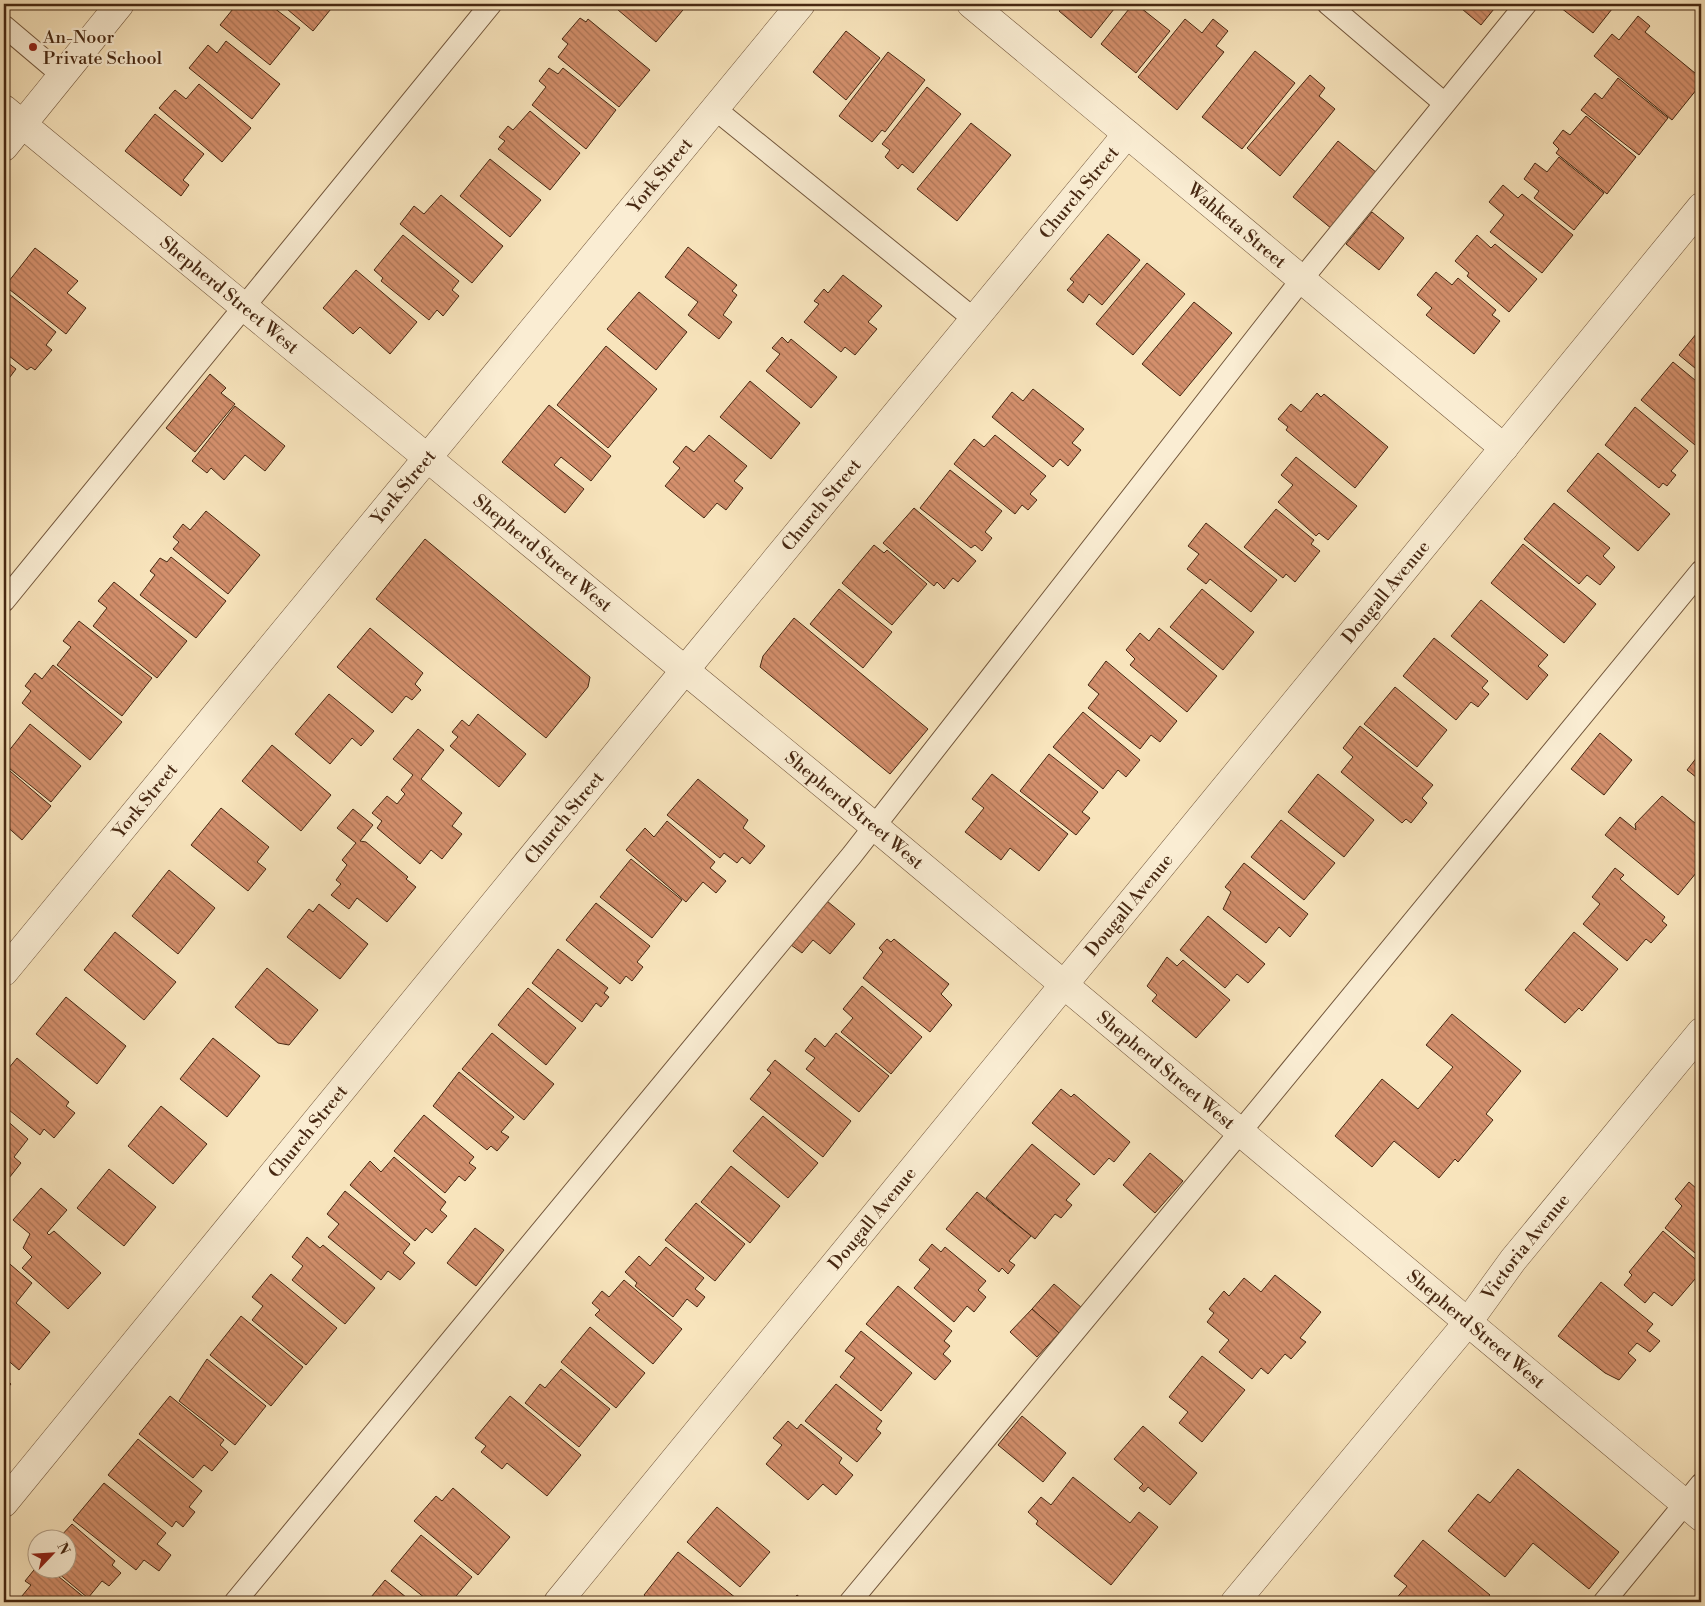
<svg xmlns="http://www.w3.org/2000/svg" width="1705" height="1606" viewBox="0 0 1705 1606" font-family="'Libre Bodoni',serif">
<defs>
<pattern id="building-back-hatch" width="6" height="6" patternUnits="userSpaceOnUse" patternTransform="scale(1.25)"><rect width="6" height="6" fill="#d38f6c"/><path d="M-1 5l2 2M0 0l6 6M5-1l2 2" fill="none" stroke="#ad7557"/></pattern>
</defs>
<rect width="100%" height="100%" fill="#f8e4bc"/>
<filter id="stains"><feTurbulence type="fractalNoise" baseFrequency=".004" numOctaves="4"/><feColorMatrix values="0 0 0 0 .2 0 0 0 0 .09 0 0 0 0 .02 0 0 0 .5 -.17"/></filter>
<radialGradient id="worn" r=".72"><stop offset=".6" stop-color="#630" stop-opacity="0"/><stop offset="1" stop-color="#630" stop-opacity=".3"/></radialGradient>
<g fill="url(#building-back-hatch)" stroke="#472812">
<polygon points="237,4 269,4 300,28 270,65 220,25"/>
<polygon points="281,4 335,4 313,31"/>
<polygon points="611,4 688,4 656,42"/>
<polygon points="1065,4 1118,4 1091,38 1059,11"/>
<polygon points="1133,4 1136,4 1170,31 1136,73 1101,44"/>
<polygon points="1456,4 1498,4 1481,25"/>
<polygon points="1556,4 1616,4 1593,33"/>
<polygon points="1638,16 1650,26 1645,32 1701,78 1701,84 1672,120 1594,56 1612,34 1619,40"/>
<polygon points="580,18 586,22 588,19 650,70 619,107 558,57 568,44 562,39"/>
<polygon points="1185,19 1202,33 1213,19 1228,31 1216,46 1224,52 1177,110 1138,77"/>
<polygon points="846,31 880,58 846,100 813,72"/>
<polygon points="226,41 280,84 252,119 189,68 208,45 217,53"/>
<polygon points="1255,51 1295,83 1242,149 1202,117"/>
<polygon points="888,52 925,80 885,132 882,130 872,142 839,116"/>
<polygon points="549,68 558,74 563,68 616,110 586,149 532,105 546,87 539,81"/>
<polygon points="1310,75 1325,88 1319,96 1335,109 1280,176 1247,148"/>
<polygon points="1618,78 1668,118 1639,155 1581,110 1595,93 1602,99"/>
<polygon points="199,84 251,128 222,162 159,108 175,90 186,99"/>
<polygon points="927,87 961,114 913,173 902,164 898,169 885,157 890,150 882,144"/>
<polygon points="530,111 580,153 550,190 498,149 505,141 499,137 508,126 513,130"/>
<polygon points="155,114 204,154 183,180 189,185 181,196 125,151"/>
<polygon points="1586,116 1636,157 1607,194 1556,153 1559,149 1553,143 1563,130 1570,135"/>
<polygon points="971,123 1011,155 957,221 917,189"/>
<polygon points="1338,141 1377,173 1332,229 1293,197"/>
<polygon points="1559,157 1604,193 1574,230 1534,198 1539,191 1524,179 1535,163 1547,172"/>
<polygon points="490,159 541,200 510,237 460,196"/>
<polygon points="1503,185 1518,198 1522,194 1573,235 1542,273 1490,232 1504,215 1489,202"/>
<polygon points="441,195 503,246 472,283 400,224 414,206 424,214"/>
<polygon points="1372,212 1404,238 1379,270 1346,244"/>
<polygon points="1108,234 1140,260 1102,305 1089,294 1083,303 1067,290 1074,282 1070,279"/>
<polygon points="403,235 459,281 452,290 459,296 443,316 437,310 429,320 381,281 383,278 374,270"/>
<polygon points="1477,235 1491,248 1495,244 1537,279 1509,312 1467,276 1469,273 1455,261"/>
<polygon points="688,247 737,285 732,291 737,295 723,315 732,322 719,339 688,315 698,302 665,277"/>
<polygon points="35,248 78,281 67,293 86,308 66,334 5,286"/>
<polygon points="1147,263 1185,294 1133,355 1096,324"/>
<polygon points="356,270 417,322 390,354 360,327 353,334 323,308"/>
<polygon points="1436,272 1452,285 1458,278 1496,310 1492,315 1500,321 1474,354 1426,315 1432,308 1417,295"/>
<polygon points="843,275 882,306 868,322 877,329 855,355 845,347 841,352 804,322 819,304 814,301 824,289 828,293"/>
<polygon points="4,290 56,332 46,345 52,350 35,370 31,367 27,370 4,352"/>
<polygon points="639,292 687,332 656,370 607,329"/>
<polygon points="1194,302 1232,333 1180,396 1142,364"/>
<polygon points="1701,328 1701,373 1679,355"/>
<polygon points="782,337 788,343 791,339 837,377 811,408 766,371 780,354 772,348"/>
<polygon points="606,346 657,389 608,448 557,405"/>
<polygon points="4,360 16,369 4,385"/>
<polygon points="1673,362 1701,385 1701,450 1641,400"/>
<polygon points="210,374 226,388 221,393 235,404 195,452 166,428"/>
<polygon points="750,381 800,423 771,459 720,417"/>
<polygon points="1033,389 1084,429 1072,443 1081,450 1068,466 1060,459 1053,467 992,417 1012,392 1023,401"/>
<polygon points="1317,393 1321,397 1324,394 1388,447 1355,488 1286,430 1288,427 1278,419 1291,404 1301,412"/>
<polygon points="549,405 611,456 591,481 561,457 554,465 584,489 565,513 502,462"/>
<polygon points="235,406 285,446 265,471 245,455 224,480 211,468 207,473 192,461"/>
<polygon points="1635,407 1688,451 1671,471 1676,475 1667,486 1663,483 1659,488 1605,445"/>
<polygon points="709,435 747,466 734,481 743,488 726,510 717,503 704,518 665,486 680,468 673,462 686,446 694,452"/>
<polygon points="995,435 1046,476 1030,494 1037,500 1028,510 1022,505 1015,514 954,464 974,439 984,447"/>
<polygon points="1598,453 1670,514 1638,551 1567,491"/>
<polygon points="1296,457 1357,506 1328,540 1319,533 1316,536 1278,502 1293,485 1281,475"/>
<polygon points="950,470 1002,511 985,532 992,538 982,551 975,545 971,548 920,508"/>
<polygon points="1554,503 1610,548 1603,556 1615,567 1600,585 1587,575 1579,584 1524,539"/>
<polygon points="914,508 976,561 958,582 953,578 944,589 937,582 934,586 883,543"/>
<polygon points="1276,509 1314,540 1311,544 1320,551 1295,582 1286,574 1283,578 1244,547"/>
<polygon points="206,511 260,555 228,594 173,549 179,542 173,537 183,524 190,530"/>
<polygon points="1206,523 1277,580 1251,612 1210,579 1206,584 1187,569 1199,554 1188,546"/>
<polygon points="425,539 590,677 588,687 546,738 376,599"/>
<polygon points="1523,544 1596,604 1564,643 1491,583"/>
<polygon points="874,545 884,553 887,550 927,584 892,625 842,583"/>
<polygon points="171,557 226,601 196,638 140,595 155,575 150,571 160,558 167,562"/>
<polygon points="114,582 187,641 157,678 93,626 107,608 98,601"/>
<polygon points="839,589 892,632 863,668 810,624"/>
<polygon points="1202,589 1254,632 1223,670 1170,627"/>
<polygon points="1481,600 1548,655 1538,666 1548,675 1527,700 1451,636"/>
<polygon points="794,618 928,729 890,774 760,667 763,656"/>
<polygon points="79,621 152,678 122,716 57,665 71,647 63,641"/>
<polygon points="370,628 423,673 415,684 421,690 412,700 406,696 392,713 337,667"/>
<polygon points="1159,628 1217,676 1187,712 1130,665 1135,659 1126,650 1140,633 1149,641"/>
<polygon points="1434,638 1488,681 1482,688 1489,694 1478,707 1471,702 1456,720 1403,676"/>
<polygon points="1106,661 1177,721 1160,742 1151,735 1140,749 1088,708 1099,694 1088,685"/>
<polygon points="53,665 122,722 90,760 22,703 31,691 25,686 35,673 42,679"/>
<polygon points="1395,687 1447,730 1417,767 1364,724"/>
<polygon points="329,694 374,731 361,746 352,738 330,764 295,734"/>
<polygon points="1083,712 1140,760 1126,777 1118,770 1103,789 1053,747"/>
<polygon points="478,714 526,754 499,787 450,746 458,737 452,732 462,720 469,726"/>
<polygon points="30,724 81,766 51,802 4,764 4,757"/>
<polygon points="1360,726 1433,785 1422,798 1427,803 1411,823 1406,819 1402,823 1341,772 1353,757 1343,748"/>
<polygon points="418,729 444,750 421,779 462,813 452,826 462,834 442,859 431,850 420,864 377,828 382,821 372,813 387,796 397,804 405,794 401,790 413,775 393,759"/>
<polygon points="1600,733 1632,760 1604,795 1571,769"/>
<polygon points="272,745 331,795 301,831 242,781"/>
<polygon points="1701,752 1701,781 1687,770"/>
<polygon points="1049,754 1098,792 1082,812 1090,818 1076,835 1020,791"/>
<polygon points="4,766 51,806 22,840 4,824"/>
<polygon points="992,774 1068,834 1039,871 1010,848 1001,860 965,832 984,808 972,799"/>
<polygon points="1318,774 1374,820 1344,857 1288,812"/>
<polygon points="698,779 748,820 743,828 765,846 750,864 742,857 737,863 724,853 720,858 667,815"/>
<polygon points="1662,796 1701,828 1701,867 1678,895 1605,835 1620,817 1636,830 1635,824"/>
<polygon points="221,808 269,847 257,862 266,869 248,891 191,845"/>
<polygon points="353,809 373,825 360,841 366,842 408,877 406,879 416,887 387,922 357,898 349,909 331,895 341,884 336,880 347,865 342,860 356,843 337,828"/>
<polygon points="1281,820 1335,863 1304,900 1251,857"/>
<polygon points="667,821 715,862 710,868 726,881 716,893 703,882 686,902 626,850 645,828 654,837"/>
<polygon points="4,848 10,853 4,860"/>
<polygon points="631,859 682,900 652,938 600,897"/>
<polygon points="1244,863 1308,914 1290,937 1279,927 1266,943 1223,909 1231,892 1225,887"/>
<polygon points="1615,868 1624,875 1620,879 1665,917 1662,921 1667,925 1651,943 1646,939 1627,961 1583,924 1600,904 1592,897"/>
<polygon points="169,870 215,908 178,954 132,916"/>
<polygon points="827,901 855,924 830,954 813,940 802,953 791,945"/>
<polygon points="596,903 650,946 637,962 643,967 632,981 626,976 620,984 566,940"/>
<polygon points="319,904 368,944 340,979 287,937 309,909 313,912"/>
<polygon points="1208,916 1265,964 1248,983 1237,974 1225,988 1180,950"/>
<polygon points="115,932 176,982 144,1020 84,970"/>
<polygon points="1574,932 1618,969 1582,1011 1579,1008 1565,1023 1525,990"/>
<polygon points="887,939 891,942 894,939 949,984 941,994 952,1005 930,1032 863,978 883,952 879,948"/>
<polygon points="558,949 608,988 604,993 609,997 601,1007 596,1003 582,1022 532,983"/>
<polygon points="1167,957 1177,966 1183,960 1230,1000 1196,1038 1152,1001 1157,995 1147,986"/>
<polygon points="267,968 318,1010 289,1045 278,1043 235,1007"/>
<polygon points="862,986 922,1037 891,1074 841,1032 853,1018 843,1009"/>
<polygon points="528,988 576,1028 546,1065 498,1025"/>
<polygon points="66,997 126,1046 97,1084 36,1034"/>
<polygon points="1452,1014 1521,1071 1486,1114 1493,1120 1458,1162 1455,1159 1439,1178 1394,1141 1372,1167 1335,1136 1382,1079 1418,1109 1453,1067 1426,1045"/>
<polygon points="492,1033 554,1084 524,1120 462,1069"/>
<polygon points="836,1033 889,1076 859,1112 806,1069 815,1058 805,1051 815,1038 825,1047"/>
<polygon points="213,1038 260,1076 227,1117 180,1079"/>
<polygon points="17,1058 69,1102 66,1106 75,1113 54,1138 44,1129 40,1135 4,1106 4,1074"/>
<polygon points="775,1060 851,1121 823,1157 750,1099 771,1073 767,1070"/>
<polygon points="459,1072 514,1117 501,1132 509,1137 497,1151 491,1146 487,1150 433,1106"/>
<polygon points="1061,1089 1071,1097 1074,1094 1130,1142 1114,1162 1109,1158 1094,1175 1032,1123"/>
<polygon points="161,1106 207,1144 173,1184 128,1146"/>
<polygon points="424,1115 474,1157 469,1163 476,1168 465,1181 459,1176 445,1193 394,1151"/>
<polygon points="763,1116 818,1163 788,1198 733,1151"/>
<polygon points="4,1118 28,1139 14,1157 21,1163 9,1178 4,1174"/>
<polygon points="1032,1144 1080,1184 1066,1200 1072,1205 1061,1218 1055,1214 1035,1239 986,1198"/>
<polygon points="1150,1153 1183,1181 1155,1213 1123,1185"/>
<polygon points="394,1157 446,1202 440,1210 447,1216 432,1233 426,1228 415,1241 350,1185 370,1161 381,1172"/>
<polygon points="731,1166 780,1206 750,1243 701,1202"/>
<polygon points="109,1169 156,1207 124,1246 77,1208"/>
<polygon points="1689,1182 1697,1189 1701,1184 1701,1258 1665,1228 1682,1206 1675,1199"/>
<polygon points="41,1188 67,1210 47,1233 49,1235 54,1231 101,1273 68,1309 22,1268 32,1257 23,1248 30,1234 13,1220"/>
<polygon points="345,1191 410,1244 403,1253 415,1263 400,1280 388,1271 381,1280 328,1237 339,1224 327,1214"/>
<polygon points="977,1192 1031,1236 1009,1261 1015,1265 1008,1274 1002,1268 999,1272 946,1229"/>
<polygon points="696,1203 745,1244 715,1281 665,1240"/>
<polygon points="475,1228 504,1250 476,1286 447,1263"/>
<polygon points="1663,1231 1701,1264 1701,1272 1672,1306 1654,1292 1645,1303 1624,1285 1632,1275 1629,1272"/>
<polygon points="307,1237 320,1248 323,1245 375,1288 345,1324 292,1280 303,1266 292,1257"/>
<polygon points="932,1244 941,1252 945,1247 986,1281 978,1290 986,1297 974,1312 967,1306 954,1322 914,1288 930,1269 919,1260"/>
<polygon points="666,1247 704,1278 695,1289 705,1297 697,1307 687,1299 673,1317 635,1286 637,1283 625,1272 639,1256 650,1266"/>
<polygon points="4,1259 32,1283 16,1303 50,1332 19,1370 4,1357"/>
<polygon points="271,1274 337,1328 306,1365 252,1320 263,1306 252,1297"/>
<polygon points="1275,1275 1321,1312 1300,1338 1306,1342 1291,1359 1285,1354 1268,1374 1261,1368 1252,1379 1219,1352 1229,1340 1207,1322 1214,1313 1209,1309 1224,1291 1229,1296 1244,1278 1261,1292"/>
<polygon points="624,1280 682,1329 653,1364 595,1315 600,1310 592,1303 602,1291 609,1297"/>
<polygon points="1601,1282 1653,1324 1647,1331 1660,1341 1650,1352 1637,1343 1628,1353 1636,1360 1619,1380 1605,1373 1558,1336"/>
<polygon points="1054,1284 1082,1308 1059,1333 1032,1309"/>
<polygon points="898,1286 952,1331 944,1341 950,1346 943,1354 951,1361 935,1380 866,1324"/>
<polygon points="1032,1309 1059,1333 1037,1357 1010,1332"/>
<polygon points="241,1316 303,1367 271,1406 210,1355"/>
<polygon points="590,1327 645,1373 616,1408 561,1362"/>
<polygon points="861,1331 912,1373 881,1411 840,1377 855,1358 845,1351"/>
<polygon points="1202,1356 1245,1390 1202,1442 1179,1423 1188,1412 1169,1397"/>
<polygon points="207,1359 266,1406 235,1445 179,1401"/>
<polygon points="561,1369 610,1409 579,1447 525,1403 540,1384 545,1388"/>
<polygon points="4,1377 11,1384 4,1392"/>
<polygon points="836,1384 882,1421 876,1429 881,1433 857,1462 805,1421"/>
<polygon points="170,1396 224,1440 220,1445 228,1452 212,1471 204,1465 193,1478 139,1434"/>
<polygon points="510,1396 581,1455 547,1496 507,1463 502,1469 481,1452 486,1446 475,1438"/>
<polygon points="1022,1416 1066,1453 1043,1482 998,1445"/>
<polygon points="788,1421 797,1429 801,1424 842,1458 839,1463 853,1475 836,1495 823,1484 808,1500 766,1464 782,1445 773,1438"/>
<polygon points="1143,1426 1197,1473 1170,1505 1148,1487 1144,1492 1139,1488 1143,1484 1114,1459"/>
<polygon points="138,1439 202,1491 189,1507 195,1512 183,1527 176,1521 172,1527 108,1475"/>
<polygon points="1518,1469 1619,1552 1589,1589 1533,1543 1505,1577 1448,1531 1478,1494 1490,1503"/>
<polygon points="1073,1477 1130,1523 1139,1512 1158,1527 1111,1585 1036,1524 1038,1521 1028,1512 1041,1497 1051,1505"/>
<polygon points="104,1483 166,1533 157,1544 171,1555 159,1571 144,1560 136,1570 73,1520"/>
<polygon points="453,1488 510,1537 478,1575 414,1521 436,1496 442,1501"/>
<polygon points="717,1507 770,1552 740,1587 687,1542"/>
<polygon points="72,1524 115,1561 112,1565 121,1573 109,1586 102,1581 88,1598 52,1568 68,1568 68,1538 59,1538"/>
<polygon points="421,1535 472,1577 451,1602 430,1602 391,1571"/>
<polygon points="1423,1540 1490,1595 1484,1602 1393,1602 1407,1586 1394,1576"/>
<polygon points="678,1552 741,1602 652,1602 644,1595"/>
<polygon points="38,1565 38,1568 48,1568 90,1602 17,1602 31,1585 25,1581"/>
<polygon points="385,1580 412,1602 367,1602"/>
<polygon points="797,1595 806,1602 791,1602"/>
</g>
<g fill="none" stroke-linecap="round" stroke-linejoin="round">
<g stroke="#73573c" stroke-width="23">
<g id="lane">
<polyline points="1328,4 1444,103"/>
<polyline points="4,26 62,75"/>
<polyline points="715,109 974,319"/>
<polyline points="4,601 491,4"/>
<polyline points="235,1602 852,855 1302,279 1526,4"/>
<polyline points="850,1602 1241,1131 1701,571"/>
<polyline points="1604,1602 1701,1484"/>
</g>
</g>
<g stroke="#73573c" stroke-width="29">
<g id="street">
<path id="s1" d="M971,4L1504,448"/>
<path id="s2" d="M4,109L874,826L1701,1517"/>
<polyline points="4,147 120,4"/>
<path id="s3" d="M4,972L801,4"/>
<path id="s4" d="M4,1503L685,670L1127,134"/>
<path id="s5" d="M558,1602L1701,207"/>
<path id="s6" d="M1235,1602L1468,1322L1513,1260L1701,1032"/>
</g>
</g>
<use href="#lane" stroke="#faedd3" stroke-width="21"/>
<use href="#street" stroke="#faedd3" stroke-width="28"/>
</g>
<circle fill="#8f2418" stroke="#faedd3" stroke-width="2" cx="33" cy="47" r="5"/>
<g text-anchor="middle" stroke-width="4.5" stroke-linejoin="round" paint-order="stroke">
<g font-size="18" fill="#472812" stroke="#faedd3" text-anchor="start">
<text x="43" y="43">An-Noor<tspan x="43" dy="21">Private School</tspan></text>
</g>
<g font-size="18" fill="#472812" stroke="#faedd3">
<text dy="6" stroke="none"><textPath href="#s3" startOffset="1032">York Street</textPath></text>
<text dy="6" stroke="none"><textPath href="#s4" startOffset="1695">Church Street</textPath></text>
<text dy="6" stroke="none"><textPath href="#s1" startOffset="346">Wahketa Street</textPath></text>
<text dy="6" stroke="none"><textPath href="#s2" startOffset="292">Shepherd Street West</textPath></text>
<text dy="6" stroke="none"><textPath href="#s3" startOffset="628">York Street</textPath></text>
<text dy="6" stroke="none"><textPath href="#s4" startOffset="1290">Church Street</textPath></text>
<text dy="6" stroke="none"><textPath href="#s2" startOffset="698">Shepherd Street West</textPath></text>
<text dy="6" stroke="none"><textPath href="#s5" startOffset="1306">Dougall Avenue</textPath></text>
<text dy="6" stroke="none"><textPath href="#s3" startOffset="222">York Street</textPath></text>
<text dy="6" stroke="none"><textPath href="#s2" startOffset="1102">Shepherd Street West</textPath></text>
<text dy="6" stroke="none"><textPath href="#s4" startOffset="885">Church Street</textPath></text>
<text dy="6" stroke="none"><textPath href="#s5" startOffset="901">Dougall Avenue</textPath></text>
<text dy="6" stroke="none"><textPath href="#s2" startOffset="1508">Shepherd Street West</textPath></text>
<text dy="6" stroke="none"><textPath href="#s4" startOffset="480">Church Street</textPath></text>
<text dy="6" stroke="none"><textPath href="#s5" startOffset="496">Dougall Avenue</textPath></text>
<text dy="6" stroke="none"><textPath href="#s6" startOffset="459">Victoria Avenue</textPath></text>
<text dy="6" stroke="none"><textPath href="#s2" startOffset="1912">Shepherd Street West</textPath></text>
</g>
</g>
<rect width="1705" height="1606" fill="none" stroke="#f8e4bc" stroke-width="20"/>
<rect x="5" y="5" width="1695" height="1596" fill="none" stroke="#472812" stroke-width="2.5"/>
<rect x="10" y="10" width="1685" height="1586" fill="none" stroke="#472812"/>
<g transform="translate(52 1554) rotate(65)"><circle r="24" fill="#faedd3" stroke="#b29e86"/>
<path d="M0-4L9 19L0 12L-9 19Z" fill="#8f2418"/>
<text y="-8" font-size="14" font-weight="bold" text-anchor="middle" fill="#472812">N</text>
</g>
<rect width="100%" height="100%" filter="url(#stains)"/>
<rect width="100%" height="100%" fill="url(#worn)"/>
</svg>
